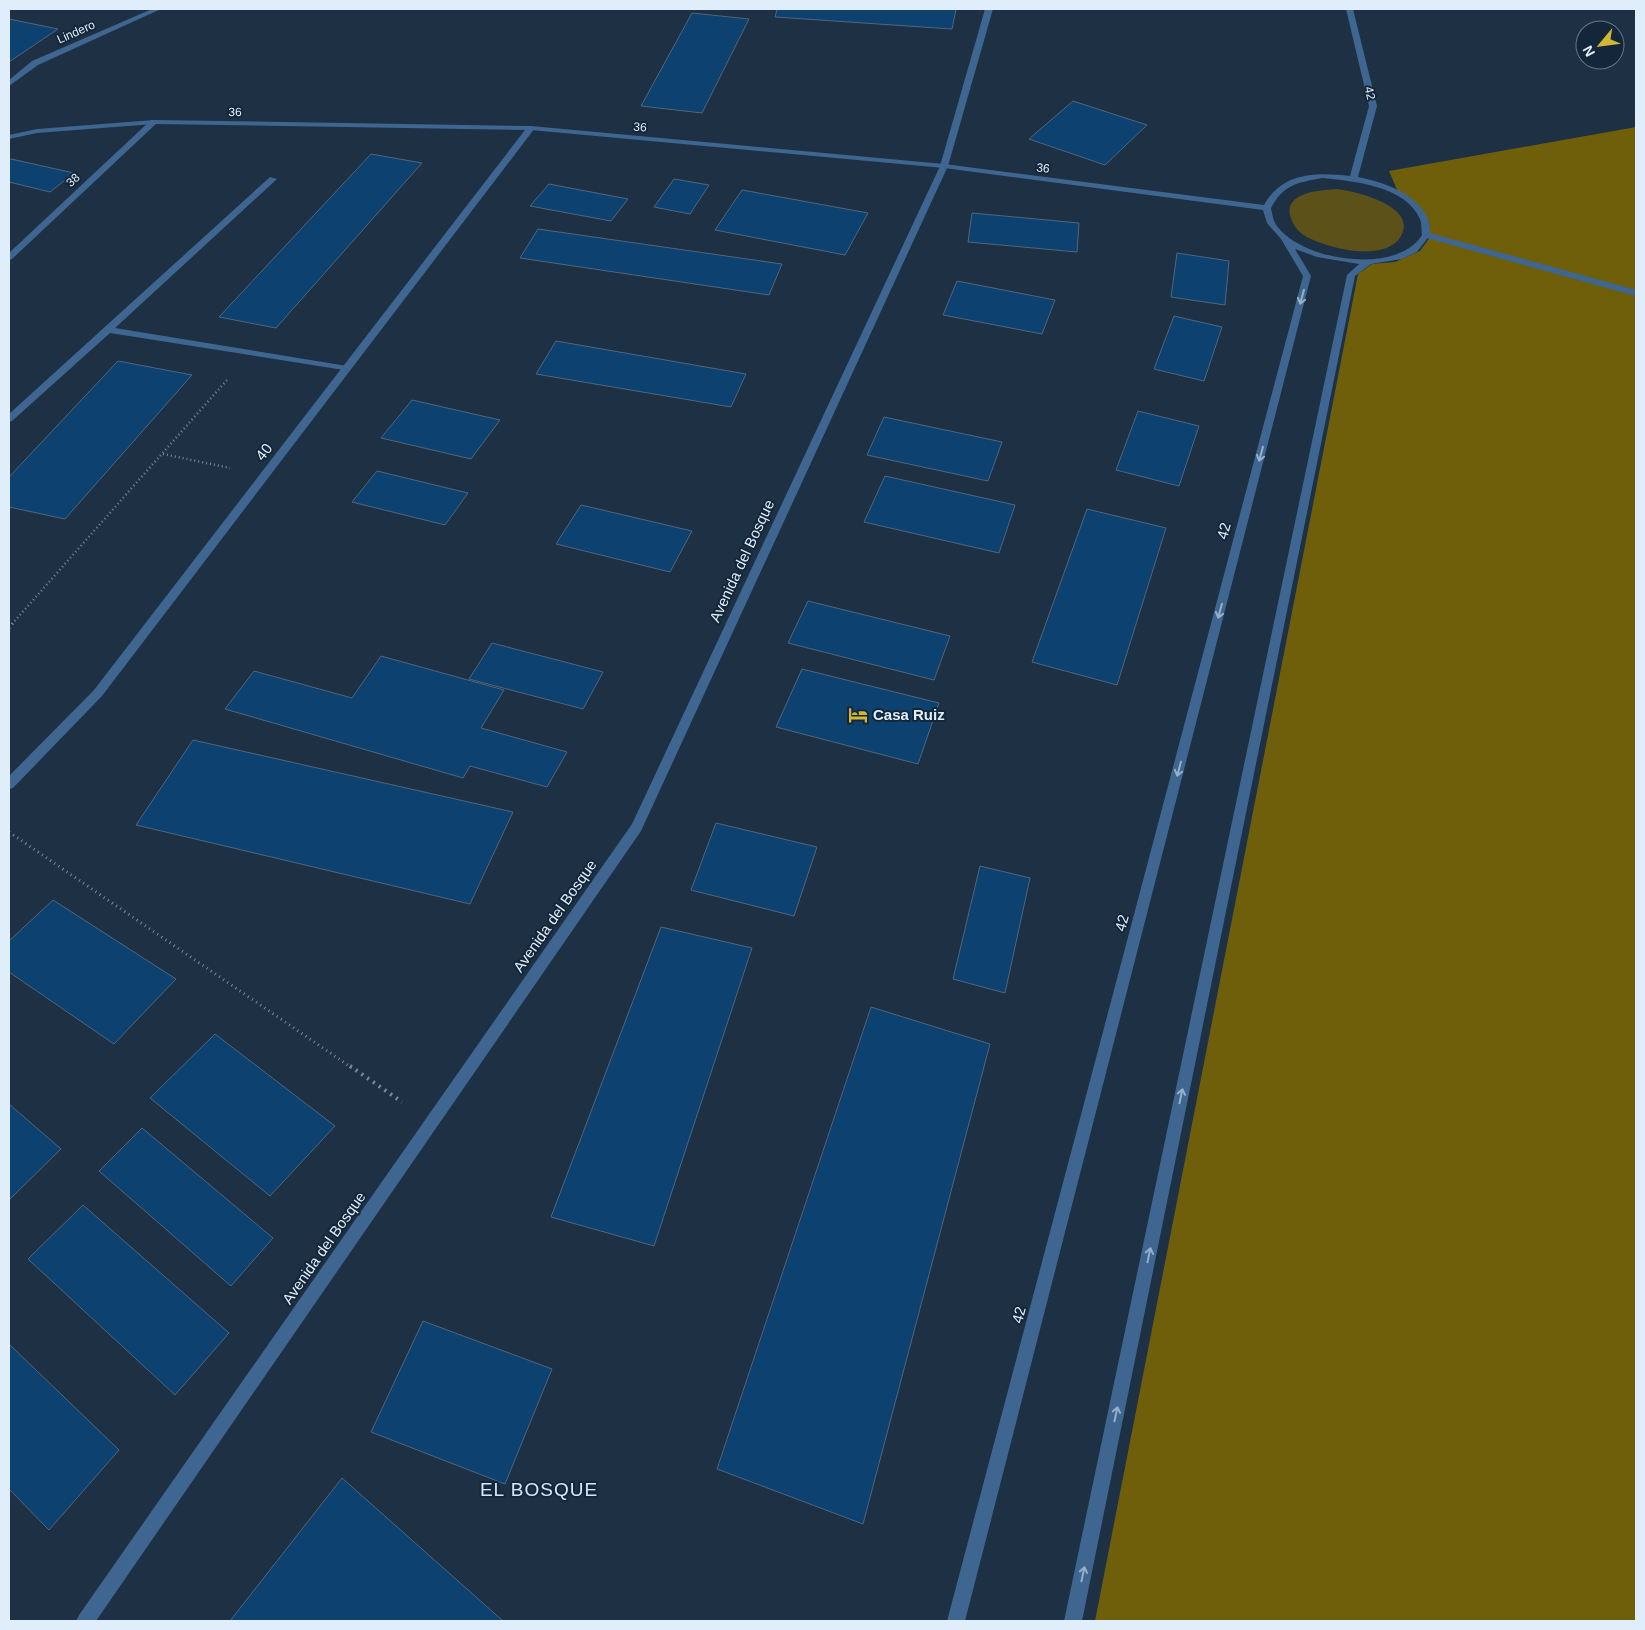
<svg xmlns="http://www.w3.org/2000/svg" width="1645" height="1630" viewBox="0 0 1645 1630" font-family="Helvetica,sans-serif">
<rect width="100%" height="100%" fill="#1d3044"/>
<path fill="#5d511a" d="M1337,189C1355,191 1418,206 1401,236C1385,264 1323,248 1302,234C1296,229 1292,223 1290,215C1285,192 1322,190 1337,189Z"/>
<polygon fill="#6f5f0b" points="1636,127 1636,1621 1095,1621 1358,274 1372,264 1395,262 1420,251 1430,237 1429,222 1420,208 1398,192 1389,171"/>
<g fill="#0c4170" stroke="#51667d">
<polygon points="777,9 956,9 952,29 775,17"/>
<polygon points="692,13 749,19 702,113 641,106"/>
<polygon points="9,19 58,29 9,62"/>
<polygon points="1073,101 1147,125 1105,165 1029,139"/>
<polygon points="371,154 422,163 276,328 219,317"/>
<polygon points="11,159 74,173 50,192 9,182 9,160"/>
<polygon points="674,179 709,185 690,214 654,207"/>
<polygon points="549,184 628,199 611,221 530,206"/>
<polygon points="742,190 868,213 845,255 715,230"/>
<polygon points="972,213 1079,223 1077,252 968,242"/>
<polygon points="538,229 782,264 769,295 520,258"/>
<polygon points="1177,253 1229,261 1225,305 1171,297"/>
<polygon points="957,281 1055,300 1042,334 943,315"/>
<polygon points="1174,316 1222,327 1204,381 1154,369"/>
<polygon points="556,341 746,374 731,407 536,374"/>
<polygon points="118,361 192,375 65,519 9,507 9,477"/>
<polygon points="412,400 500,420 471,459 381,438"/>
<polygon points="1138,411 1199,426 1179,486 1116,470"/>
<polygon points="884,417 1002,442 988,481 867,455"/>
<polygon points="377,471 468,493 445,525 352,502"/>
<polygon points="885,476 1015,505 999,553 864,522"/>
<polygon points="581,505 692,531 670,572 556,544"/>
<polygon points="1087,509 1166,528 1117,685 1032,662"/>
<polygon points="808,601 950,636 934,680 788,643"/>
<polygon points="492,643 603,672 583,709 469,679"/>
<polygon points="381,656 504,690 481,728 567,752 547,787 470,766 463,778 225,709 254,671 352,698"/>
<polygon points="802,669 939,703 918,764 776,727"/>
<polygon points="193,740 513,812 470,904 136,825"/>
<polygon points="716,823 817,847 794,916 691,890"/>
<polygon points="980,866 1030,878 1005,993 953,979"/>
<polygon points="53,900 176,979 114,1044 9,972 9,941"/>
<polygon points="661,927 752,948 654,1246 551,1217"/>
<polygon points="871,1007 990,1044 863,1524 717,1469"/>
<polygon points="215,1034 335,1126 270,1196 150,1098"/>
<polygon points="9,1104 61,1149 9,1200"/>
<polygon points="142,1128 273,1238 231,1286 99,1171"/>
<polygon points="83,1205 229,1333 175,1395 28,1259"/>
<polygon points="423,1321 552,1369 505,1484 371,1432"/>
<polygon points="9,1344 119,1450 49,1530 9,1489"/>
<polygon points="342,1478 503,1621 230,1621"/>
</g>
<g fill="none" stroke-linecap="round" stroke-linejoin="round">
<g stroke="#798a9a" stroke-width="2.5" stroke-dasharray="1 3" stroke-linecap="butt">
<polyline points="163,454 230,468"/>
<polyline points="12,624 227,380"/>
</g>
<g stroke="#798a9a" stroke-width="3" stroke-dasharray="1 4" stroke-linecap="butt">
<polyline points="9,628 13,623"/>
<polyline points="9,832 352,1068"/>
</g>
<polyline stroke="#798a9a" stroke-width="4" stroke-dasharray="2 5" stroke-linecap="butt" points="350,1066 402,1102"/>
<g fill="#3e6690" fill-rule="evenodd">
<polygon points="985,9 993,9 948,166 941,168 940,166"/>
<polygon points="270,177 277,179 115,328 347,366 350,367 350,371 110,333 12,421 9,422 9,414"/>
<polygon points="1426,232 1636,290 1636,296 1423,237 1422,235"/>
</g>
<g fill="#3e6690" fill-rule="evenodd">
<polygon points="152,9 161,9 38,65 9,86 9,80 32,61"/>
<polygon points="151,120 158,122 12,259 9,260 9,253"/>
<polygon points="528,126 535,128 102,696 13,788 9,789 9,776 94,690"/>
<polygon points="941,164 948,166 641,831 96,1621 76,1621 79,1615 632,824"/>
</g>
<path fill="#3e6690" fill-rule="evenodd" d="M1346,9H1353L1377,106L1358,177C1383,182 1417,193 1428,219C1430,224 1430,230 1430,235L1417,252L1402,259L1371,264L1355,276L1082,1621H1064L1347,275L1359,264L1317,257L1295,249L1311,276L965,1621H947L1303,276L1281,239L1267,223L1263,210L944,168L531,130L154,124L37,133L9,139V135L37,129L154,120L531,126L944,164L1264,205C1282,172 1317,172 1350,176L1369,106ZM1322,178C1353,181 1406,186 1420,219C1422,224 1421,230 1422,235C1397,276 1298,261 1275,223C1273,219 1272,213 1271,208C1284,184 1297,183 1322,178Z"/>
</g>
<defs><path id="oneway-shaft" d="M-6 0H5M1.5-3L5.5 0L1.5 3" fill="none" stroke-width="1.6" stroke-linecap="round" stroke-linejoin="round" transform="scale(1.25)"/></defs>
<g stroke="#97b0ca">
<use href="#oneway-shaft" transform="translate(1302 297) rotate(105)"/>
<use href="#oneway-shaft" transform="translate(1261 454) rotate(105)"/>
<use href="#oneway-shaft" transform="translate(1220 611) rotate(105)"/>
<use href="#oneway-shaft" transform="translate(1179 769) rotate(105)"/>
<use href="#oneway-shaft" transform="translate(1181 1096) rotate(-78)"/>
<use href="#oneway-shaft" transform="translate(1149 1255) rotate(-78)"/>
<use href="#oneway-shaft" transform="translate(1116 1414) rotate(-78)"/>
<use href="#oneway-shaft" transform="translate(1083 1574) rotate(-78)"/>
</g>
<defs>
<g id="hotel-bare" transform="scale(1.5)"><path d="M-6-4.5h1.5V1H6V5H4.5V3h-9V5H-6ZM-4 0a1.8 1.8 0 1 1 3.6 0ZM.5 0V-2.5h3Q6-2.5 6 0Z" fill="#d1b736" stroke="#13263a" stroke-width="2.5" paint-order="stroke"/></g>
</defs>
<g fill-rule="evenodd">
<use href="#hotel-bare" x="858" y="715"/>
</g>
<g text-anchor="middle" stroke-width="4" stroke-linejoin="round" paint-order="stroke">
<g font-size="12" fill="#e0edfa" stroke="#13263a">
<text transform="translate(76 32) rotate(-24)" y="4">Lindero</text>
<text transform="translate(1370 93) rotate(77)" y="4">42</text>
<text transform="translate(235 112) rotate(1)" y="4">36</text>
<text transform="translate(640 127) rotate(5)" y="4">36</text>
<text transform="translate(1043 168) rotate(7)" y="4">36</text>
<text transform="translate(73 180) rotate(-43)" y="4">38</text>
</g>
<g font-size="15" fill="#e0edfa" stroke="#13263a">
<text transform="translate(264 452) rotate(-52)" y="5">40</text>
<text transform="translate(1224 531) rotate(-75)" y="5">42</text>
<text transform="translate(742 561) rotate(-65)" y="5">Avenida del Bosque</text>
<text transform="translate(555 916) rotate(-55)" y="5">Avenida del Bosque</text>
<text transform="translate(1122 923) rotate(-75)" y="5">42</text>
<text transform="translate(324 1248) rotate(-55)" y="5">Avenida del Bosque</text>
<text transform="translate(1019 1315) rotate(-75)" y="5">42</text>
</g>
<g font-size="15" font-weight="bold" fill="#e0edfa" stroke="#13263a" text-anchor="start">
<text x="873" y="720">Casa Ruiz</text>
</g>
<g font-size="19" letter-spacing="1" fill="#d3e6fb" stroke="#13263a">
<text x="539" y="1496">EL BOSQUE</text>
</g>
</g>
<rect width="1645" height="1630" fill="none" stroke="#e0edfa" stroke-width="20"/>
<g transform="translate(1600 45) rotate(241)"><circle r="24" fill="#13263a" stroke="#657687"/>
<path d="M0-4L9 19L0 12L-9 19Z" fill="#d1b736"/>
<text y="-8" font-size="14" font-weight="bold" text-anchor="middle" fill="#e0edfa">N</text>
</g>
</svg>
